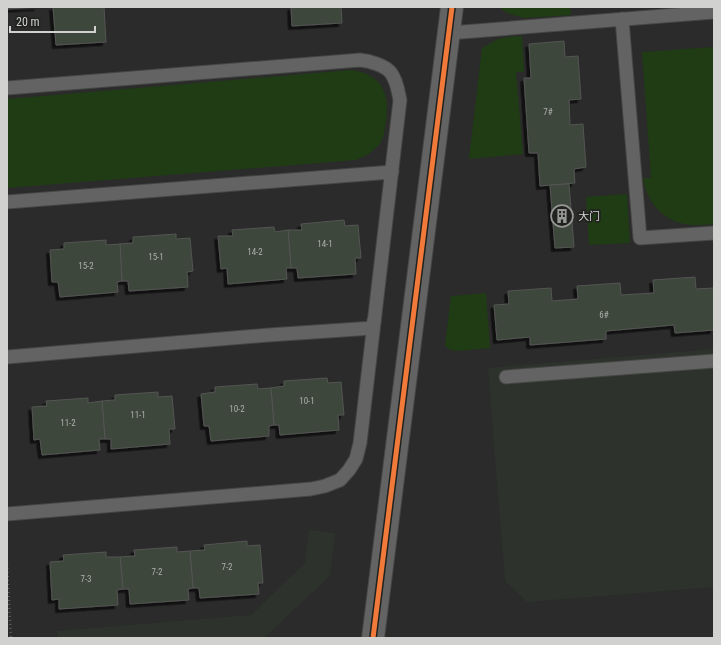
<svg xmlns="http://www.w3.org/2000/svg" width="721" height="645" viewBox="0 0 721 645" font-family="'Roboto Condensed','Noto Sans SC',sans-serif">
<defs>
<filter id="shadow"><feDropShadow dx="-3.5" dy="3.5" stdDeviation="0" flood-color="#0009"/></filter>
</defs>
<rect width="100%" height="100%" fill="#2a2b2a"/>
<g fill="#2d332c">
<polygon points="714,349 714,587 527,602 505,581 488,368"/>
<polygon points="309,530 335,533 330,576 264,638 58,638 57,631 251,615 305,563"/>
</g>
<g fill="#203c15">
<polygon points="499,7 570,7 571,15 524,18 507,13"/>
<polygon points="522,36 524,72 516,72 523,154 469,159 482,48 498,39 508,37"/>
<path d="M714,47V224C707,224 699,226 692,225C665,223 647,204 643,178H651L642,52Z"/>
<path d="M351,70C382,74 390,93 386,121C385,128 384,136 381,142C378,146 371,153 367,155C364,157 359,158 356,160L7,188V99Z"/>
<polygon points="627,194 630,243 589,245 586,197"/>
<polygon points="486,293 490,348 457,351 451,350 445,346 451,296"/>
</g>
<g fill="#3d463a" stroke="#545554" filter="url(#shadow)">
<polygon points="7,7 38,7 7,9"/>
<polygon points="53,7 104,7 106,42 56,45"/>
<polygon points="291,7 341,7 342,23 292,26"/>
<polygon points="564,41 565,57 578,56 581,99 569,100 570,125 583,124 586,167 574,169 575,183 540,186 538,153 529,153 524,78 531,78 529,44"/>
<polygon points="569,184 574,247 555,248 550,185"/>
<polygon points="344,220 345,226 358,225 361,258 355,258 356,274 298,278 297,268 291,268 288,230 302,230 301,224"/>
<polygon points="274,227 275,232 288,230 291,268 286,268 287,279 228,284 227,268 221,269 218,236 233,236 232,230"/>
<polygon points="176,234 176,239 190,238 193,271 187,272 188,287 129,291 128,281 122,281 120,244 133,243 133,237"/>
<polygon points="106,240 106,245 120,244 122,281 117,282 118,292 60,297 58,282 52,282 50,250 64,249 64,243"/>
<polygon points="695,277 696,289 714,288 714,330 675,333 674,325 606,331 606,339 530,345 530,337 497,340 494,305 509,304 508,291 551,288 552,301 578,299 577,286 620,283 621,295 654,293 653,280"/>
<polygon points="327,378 328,383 341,382 344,415 338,415 339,430 280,435 279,425 274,425 271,388 284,386 284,381"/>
<polygon points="257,384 258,389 271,388 274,425 269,426 269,436 211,441 209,426 204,426 201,394 215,392 215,387"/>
<polygon points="158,392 158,397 172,396 175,429 169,429 170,444 111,449 111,439 105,439 102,401 115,400 115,395"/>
<polygon points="88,398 88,403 102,401 105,439 99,439 100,450 42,455 40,439 34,440 32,407 47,406 46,401"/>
<polygon points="247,541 247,546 260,545 263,583 258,583 259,594 200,598 199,588 193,588 190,551 205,550 204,545"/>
<polygon points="177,547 177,552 190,551 193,588 188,589 189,600 130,604 129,589 123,589 120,557 135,556 134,550"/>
<polygon points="106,552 106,557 120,557 123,589 117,590 118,605 59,609 59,599 52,600 50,562 64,561 63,555"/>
</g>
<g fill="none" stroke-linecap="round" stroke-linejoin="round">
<g stroke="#454644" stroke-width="15">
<g id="service">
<polyline points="622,19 640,238 714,233"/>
<polyline points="449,33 714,12"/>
<path d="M7,88L360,60C369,61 385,65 391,73C397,81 398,91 400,100L360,443L356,459L349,470L340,480L325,486L311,489L7,514"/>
<polyline points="7,202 392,172"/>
<polyline points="7,357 269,335 373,328 374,320"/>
<polyline points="506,377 714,361"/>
</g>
</g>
<g stroke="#454644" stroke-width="24">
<polyline id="minor" points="373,638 452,7"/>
</g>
<polyline stroke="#5d5e5d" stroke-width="2.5" stroke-dasharray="1 3" stroke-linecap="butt" points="7,564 11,638"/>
<use href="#service" stroke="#626362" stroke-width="13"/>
<use href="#minor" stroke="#626362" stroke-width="22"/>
<g stroke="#20221f" stroke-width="8">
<polyline id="cycleway" points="373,638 452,7"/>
</g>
<use href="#cycleway" stroke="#f17a3a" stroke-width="5"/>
</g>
<defs>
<g id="building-ring" transform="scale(1.15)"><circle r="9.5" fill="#20221f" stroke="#979896" stroke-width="1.5"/><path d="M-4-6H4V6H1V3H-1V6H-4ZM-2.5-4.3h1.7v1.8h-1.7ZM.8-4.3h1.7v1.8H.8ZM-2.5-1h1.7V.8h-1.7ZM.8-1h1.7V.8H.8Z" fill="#979896"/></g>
</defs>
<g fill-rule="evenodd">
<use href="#building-ring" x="562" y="216"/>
</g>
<g text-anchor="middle" stroke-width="3.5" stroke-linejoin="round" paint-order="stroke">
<g font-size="9" fill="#acafaa">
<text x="548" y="115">7#</text>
<text x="325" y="247">14-1</text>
<text x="255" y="255">14-2</text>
<text x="156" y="260">15-1</text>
<text x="86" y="269">15-2</text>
<text x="604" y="318">6#</text>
<text x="307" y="404">10-1</text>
<text x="237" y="412">10-2</text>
<text x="138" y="418">11-1</text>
<text x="68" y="426">11-2</text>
<text x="227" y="570">7-2</text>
<text x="157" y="575">7-2</text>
<text x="86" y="582">7-3</text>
</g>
<g font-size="11" fill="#d1d2d0" stroke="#20221f" text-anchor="start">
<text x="578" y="220">大门</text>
</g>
</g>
<rect width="721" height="645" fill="none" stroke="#d1d2d0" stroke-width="16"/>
<path d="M10 26v6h85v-6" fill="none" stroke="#d1d2d0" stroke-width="2"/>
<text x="16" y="26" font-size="12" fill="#d1d2d0" stroke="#20221f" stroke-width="3" paint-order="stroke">20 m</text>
</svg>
